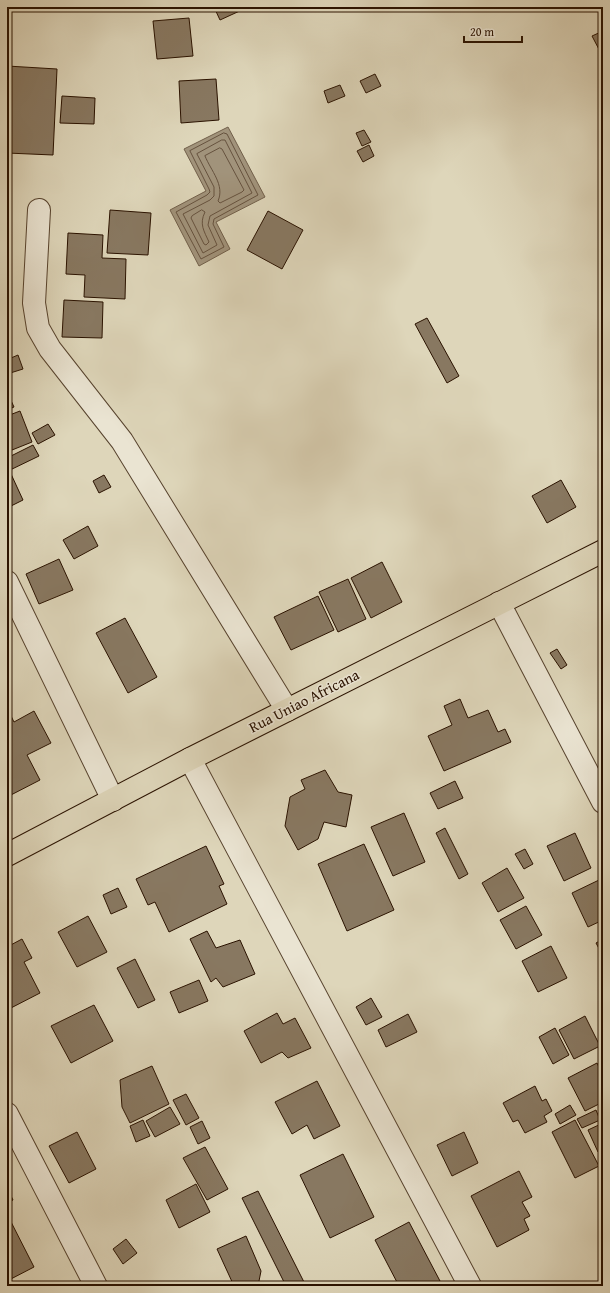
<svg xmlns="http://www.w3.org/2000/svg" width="610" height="1293" viewBox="0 0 610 1293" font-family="'Gentium Book Plus',serif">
<rect width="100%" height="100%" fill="#ded6ba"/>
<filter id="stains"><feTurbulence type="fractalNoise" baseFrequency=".005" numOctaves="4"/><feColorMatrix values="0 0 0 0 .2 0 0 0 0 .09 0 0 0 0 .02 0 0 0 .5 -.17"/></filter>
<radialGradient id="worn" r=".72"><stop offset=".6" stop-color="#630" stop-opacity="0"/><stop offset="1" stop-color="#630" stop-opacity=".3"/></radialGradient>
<polygon fill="#a1937b" stroke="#715f4a" points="228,127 265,197 216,222 230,249 199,266 170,210 206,191 184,149"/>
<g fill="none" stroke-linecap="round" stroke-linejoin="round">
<g stroke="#66523e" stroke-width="1">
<polygon points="224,133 227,134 258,195 214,219 213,224 224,247 201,259 176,212 207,195 210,192 209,189 190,151"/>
<polygon points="222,140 225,140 252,193 210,216 208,225 217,245 203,253 183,214 210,200 214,196 214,187 197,154"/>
<path d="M220,148L222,149L244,190L242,192L220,203L218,201C225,185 211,171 205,156Z"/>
<path d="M202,210L205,212C199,224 204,231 209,242L206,245L204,244L191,218L192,216Z"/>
</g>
</g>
<g fill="#887861" stroke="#2a1200">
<polygon points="214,7 243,7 244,9 220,20"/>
<polygon points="189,18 193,56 157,59 153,21"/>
<polygon points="603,31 603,57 592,36"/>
<polygon points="7,66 57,69 53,155 7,153"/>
<polygon points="375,74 381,86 366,93 360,81"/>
<polygon points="216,79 219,120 181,123 179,81"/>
<polygon points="340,85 345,96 328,103 324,91"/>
<polygon points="62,96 95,98 94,124 60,123"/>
<polygon points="364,130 371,142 362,146 356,133"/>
<polygon points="369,145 374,156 363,162 357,151"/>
<polygon points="110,210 151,213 148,255 107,253"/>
<polygon points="268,211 303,230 282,269 247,250"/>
<polygon points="68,233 103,235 102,258 126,259 125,299 84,297 85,275 66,274"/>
<polygon points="64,300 103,302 102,338 62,337"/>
<polygon points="427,318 459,376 447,383 415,324"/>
<polygon points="7,349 11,358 18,355 23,369 7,374"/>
<polygon points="7,392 14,407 7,410"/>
<polygon points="20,411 32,442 7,452 7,416"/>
<polygon points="48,424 55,435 38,444 32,433"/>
<polygon points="33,445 39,456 8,471 7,468 7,458"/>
<polygon points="11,474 23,500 7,508 7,475"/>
<polygon points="104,475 111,487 99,493 93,481"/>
<polygon points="561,480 576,507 547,523 532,496"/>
<polygon points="88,526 98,546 74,559 63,540"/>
<polygon points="59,559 73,590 39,604 26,574"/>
<polygon points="382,562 402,602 371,618 351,578"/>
<polygon points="348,579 366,619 338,632 319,592"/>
<polygon points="318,596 334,630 291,650 274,617"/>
<polygon points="125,618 157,677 128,693 96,633"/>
<polygon points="557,649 567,665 561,669 550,653"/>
<polygon points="460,699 468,718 488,710 498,732 505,729 511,742 444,771 428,736 452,725 444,706"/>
<polygon points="7,708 14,722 34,711 51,743 27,755 40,780 7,797"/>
<polygon points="325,770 338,792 352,795 346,827 324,822 318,839 298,850 285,826 290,797 305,789 301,780"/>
<polygon points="455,781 463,798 438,809 430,793"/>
<polygon points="404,813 425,862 393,876 371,827"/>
<polygon points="445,828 468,874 459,879 436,833"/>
<polygon points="575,833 591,868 564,881 547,846"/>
<polygon points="364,844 394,910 347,931 318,864"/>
<polygon points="206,846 224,884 219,886 227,904 169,932 155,902 148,905 136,879"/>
<polygon points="525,849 533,864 524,869 515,854"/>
<polygon points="507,868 524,898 498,912 482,883"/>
<polygon points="599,880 603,888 603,920 588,927 572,893"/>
<polygon points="118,888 127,907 111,914 103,895"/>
<polygon points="526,906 542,935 516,949 500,920"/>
<polygon points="88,916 107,952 77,967 58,932"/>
<polygon points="207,931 216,948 240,940 255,974 223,987 216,978 211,982 190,939"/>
<polygon points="22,939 32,958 24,962 40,993 7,1010 7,947"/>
<polygon points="603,939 603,956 596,943"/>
<polygon points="551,946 567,978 538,992 522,961"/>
<polygon points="135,959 155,1000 138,1008 117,968"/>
<polygon points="199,980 208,1001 179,1013 170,992"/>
<polygon points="371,998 382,1017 366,1025 356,1007"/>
<polygon points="94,1005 113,1041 71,1063 51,1026"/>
<polygon points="277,1013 283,1024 295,1018 311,1048 288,1058 282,1052 261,1063 244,1031"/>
<polygon points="408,1014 417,1032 386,1047 378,1030"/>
<polygon points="585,1016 600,1046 574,1059 559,1030"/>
<polygon points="555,1028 569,1055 553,1064 539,1037"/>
<polygon points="597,1063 603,1075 603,1102 585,1111 568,1078"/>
<polygon points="152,1066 169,1104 130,1123 122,1107 120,1080"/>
<polygon points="317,1081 340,1126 314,1139 307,1125 292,1134 275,1102"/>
<polygon points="535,1086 542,1101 546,1099 552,1111 544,1116 547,1122 525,1133 518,1120 513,1122 503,1103"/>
<polygon points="186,1094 199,1118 186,1125 173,1100"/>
<polygon points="570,1105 576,1115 560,1124 555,1114"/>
<polygon points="170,1107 180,1124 155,1137 146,1121"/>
<polygon points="596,1110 600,1120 582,1128 577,1119"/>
<polygon points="143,1120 150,1136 136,1142 130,1126"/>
<polygon points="575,1120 599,1166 575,1178 552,1132"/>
<polygon points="202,1121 210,1138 198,1144 190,1127"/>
<polygon points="603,1123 603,1149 598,1152 588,1130"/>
<polygon points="77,1132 96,1169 69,1183 49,1146"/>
<polygon points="464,1132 478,1163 452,1176 437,1145"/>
<polygon points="205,1147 228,1189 207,1200 183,1158"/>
<polygon points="343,1154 374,1217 330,1238 300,1175"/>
<polygon points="519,1171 532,1197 522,1202 530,1216 524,1219 529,1230 497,1247 471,1196"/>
<polygon points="196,1184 210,1212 179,1228 166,1200"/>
<polygon points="7,1188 13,1200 7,1203"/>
<polygon points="258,1191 306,1286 286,1286 242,1198"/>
<polygon points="8,1216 34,1267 7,1281 7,1217"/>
<polygon points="409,1222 440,1281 432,1286 399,1286 375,1240"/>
<polygon points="246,1236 261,1271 258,1286 234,1286 217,1249"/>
<polygon points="126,1239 137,1253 123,1264 113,1249"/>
</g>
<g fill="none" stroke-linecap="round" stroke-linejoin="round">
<g stroke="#57432e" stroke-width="24">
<g id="minor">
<polyline points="39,210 34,303 38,328 50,349 122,441 287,710"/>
<polyline points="7,582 113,800"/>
<polyline points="499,603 603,802"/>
<polyline points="190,759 470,1286"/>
<polyline points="7,1114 96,1286"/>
</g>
</g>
<g stroke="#2a1200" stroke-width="24">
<polyline id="major" points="7,855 190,759 603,551"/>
</g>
<use href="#minor" stroke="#eae4d2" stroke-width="22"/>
<use href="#major" stroke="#ded6ba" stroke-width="22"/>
</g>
<g text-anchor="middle" stroke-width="3" stroke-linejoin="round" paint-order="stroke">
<g font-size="15" fill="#2a1200" stroke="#eae4d2">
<text transform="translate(304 701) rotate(-27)" y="5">Rua Uniao Africana</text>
</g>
</g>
<rect width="610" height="1293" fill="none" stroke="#ded6ba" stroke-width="24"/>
<rect x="8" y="8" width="594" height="1277" fill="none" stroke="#2a1200" stroke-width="2"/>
<rect x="12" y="12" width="586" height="1269" fill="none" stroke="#2a1200"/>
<path d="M464 36v6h58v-6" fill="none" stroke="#2a1200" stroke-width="2"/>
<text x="470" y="36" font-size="12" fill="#2a1200" stroke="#eae4d2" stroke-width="3" paint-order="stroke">20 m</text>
<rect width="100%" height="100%" filter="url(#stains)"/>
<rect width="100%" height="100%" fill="url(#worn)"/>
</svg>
